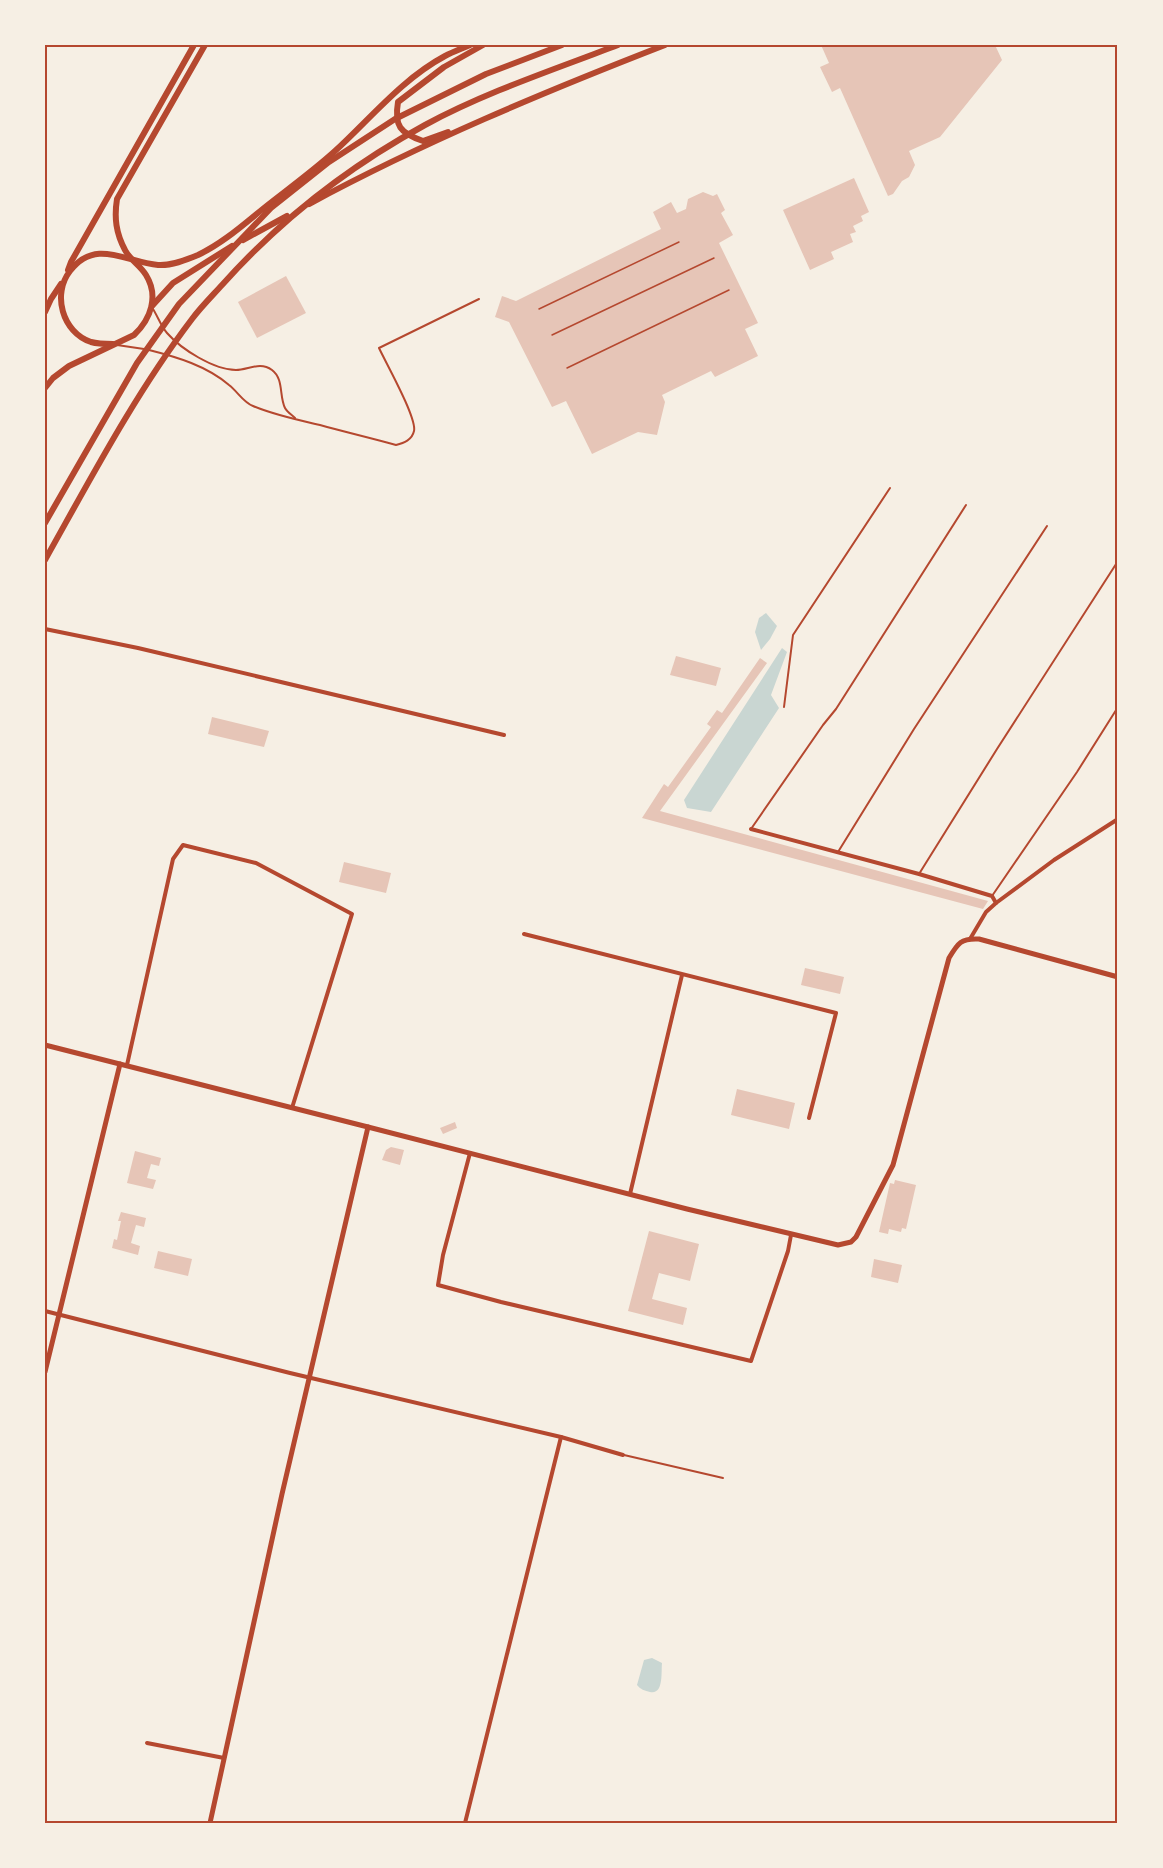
<svg xmlns="http://www.w3.org/2000/svg" width="1163" height="1868" viewBox="0 0 1163 1868" font-family="Helvetica,sans-serif">
<rect width="100%" height="100%" fill="#f6efe4"/>
<g fill="#c9d6d2">
<polygon points="766,613 777,626 770,639 761,650 755,632 759,618"/>
<polygon points="782,648 787,652 771,695 779,708 711,812 687,808 684,800"/>
<path d="M652,1658L662,1663C661,1672 664,1695 650,1692C645,1691 640,1689 637,1685L644,1660Z"/>
</g>
<g fill="#e6c5b7">
<polygon points="821,45 995,45 1002,60 940,137 909,151 915,165 909,177 902,181 893,194 888,196 840,88 832,92 820,67 829,63"/>
<polygon points="854,178 869,212 861,216 863,221 853,226 856,232 850,234 853,242 831,252 834,259 810,270 783,210"/>
<polygon points="703,192 713,196 717,194 725,210 721,213 733,235 719,243 758,323 745,329 758,356 715,377 711,371 662,395 665,402 657,435 638,432 592,454 566,401 552,407 509,322 495,317 502,296 516,301 661,229 653,212 671,202 677,213 686,209 688,199"/>
<polygon points="286,276 306,313 257,338 238,302"/>
<polygon points="676,656 721,668 716,686 670,675"/>
<polygon points="760,658 767,663 660,811 988,901 983,909 642,818 664,784 668,787 711,727 707,724 717,710 722,713"/>
<polygon points="212,717 269,731 264,747 208,734"/>
<polygon points="344,862 391,873 386,893 339,882"/>
<polygon points="805,968 844,977 840,994 801,985"/>
<polygon points="737,1089 795,1103 789,1129 731,1115"/>
<polygon points="455,1122 457,1128 443,1134 440,1128"/>
<polygon points="391,1147 404,1150 400,1165 382,1160 386,1150"/>
<polygon points="135,1151 161,1158 159,1166 151,1164 147,1178 156,1180 153,1189 127,1183"/>
<polygon points="895,1180 916,1185 906,1229 902,1228 901,1232 889,1229 888,1234 879,1232 890,1183 894,1184"/>
<polygon points="121,1212 146,1218 144,1227 136,1225 131,1243 140,1246 138,1255 112,1248 114,1239 117,1240 121,1221 118,1221"/>
<polygon points="649,1231 699,1244 690,1281 659,1273 652,1299 687,1308 683,1325 628,1311"/>
<polygon points="158,1251 192,1259 188,1276 154,1268"/>
<polygon points="874,1259 902,1265 898,1283 871,1277"/>
</g>
<g fill="none" stroke-linecap="round" stroke-linejoin="round">
<g stroke="#b5482f" stroke-width="1.5">
<polyline points="539,309 679,242"/>
<polyline points="552,335 714,258"/>
<polyline points="567,368 729,290"/>
</g>
<g stroke="#b5482f" stroke-width="2">
<path d="M153,309C158,317 161,326 167,333C181,349 214,370 236,370C248,370 260,361 272,370C284,379 279,396 285,408C287,412 292,415 295,418"/>
<polyline points="117,345 144,349"/>
<path d="M149,350C177,357 207,366 229,385C238,392 243,402 253,406C274,415 298,420 320,425C345,432 371,438 396,445C404,443 412,440 414,431C417,418 386,363 379,348L479,299"/>
<polyline points="784,707 793,635 890,488"/>
<polyline points="751,829 823,725 836,709 966,505"/>
<polyline points="838,852 914,729 1047,526"/>
<polyline points="919,874 997,749 1118,561"/>
<polyline points="992,896 1077,772 1118,707"/>
<polyline points="624,1455 723,1478"/>
</g>
<g stroke="#b5482f" stroke-width="4">
<polyline points="45,629 138,648 504,735"/>
<polyline points="751,829 919,874 992,896 996,903"/>
<polyline points="524,934 836,1013 809,1118"/>
<polyline points="970,939 986,912 996,903 1054,860 1118,819"/>
<polyline points="127,1065 173,859 183,845 256,863 352,914 292,1108"/>
<polyline points="470,1153 443,1255 438,1285 501,1302 751,1361 788,1251 791,1235"/>
<polyline points="630,1194 682,975"/>
<polyline points="45,1311 290,1373 561,1437 623,1455"/>
<polyline points="147,1743 224,1758"/>
<polyline points="465,1823 561,1437"/>
</g>
<g stroke="#b5482f" stroke-width="5">
<path d="M368,1127L687,1209L838,1245L851,1242L856,1237L893,1165L949,958C958,943 961,938 979,939L1118,977"/>
<polyline points="45,1372 120,1064"/>
</g>
<polyline stroke="#b5482f" stroke-width="5" points="45,1045 368,1127 282,1494 210,1823"/>
<g stroke="#b5482f" stroke-width="6">
<path d="M448,132L423,141C400,133 394,126 398,102L444,67L483,45"/>
<path d="M309,204C424,142 544,92 665,45"/>
<polyline points="243,240 287,216"/>
<polyline points="68,270 71,262 194,45"/>
<polyline points="152,306 173,283 232,246"/>
<polyline points="45,312 51,299 61,284"/>
<path d="M113,344C105,344 98,344 91,342C62,332 52,294 70,271C96,237 127,263 158,265C171,266 186,260 198,255C223,243 243,225 264,208C288,189 313,171 335,151C370,119 402,79 445,56C453,52 461,49 470,45"/>
<path d="M45,388L53,378L69,366L134,335C151,319 159,296 146,275C140,265 130,260 125,250C116,233 114,218 117,199L205,45"/>
<polyline points="45,523 137,363 179,304 271,208 329,162 395,119 486,74 562,45"/>
<path d="M45,560C91,478 135,394 192,319C201,307 212,296 222,285C280,220 348,167 425,125C486,92 553,70 618,45"/>
</g>
</g>
<rect width="1163" height="1868" fill="none" stroke="#f6efe4" stroke-width="93"/>
<rect x="46" y="46" width="1070" height="1776" fill="none" stroke="#b5482f" stroke-width="2"/>
</svg>
